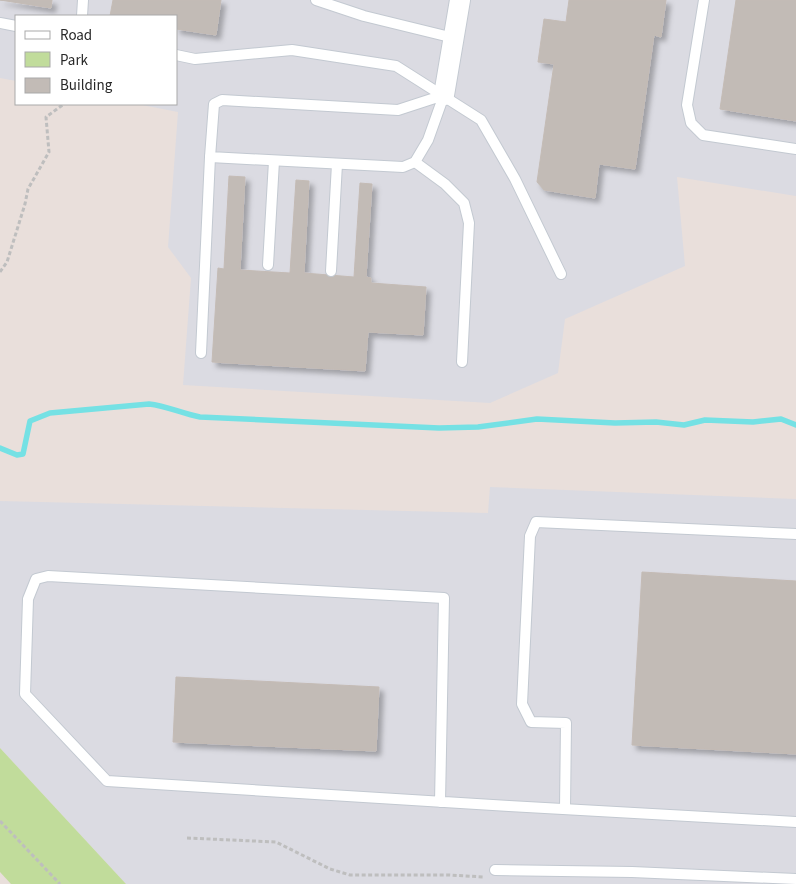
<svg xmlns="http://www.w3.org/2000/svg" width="796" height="884" viewBox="0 0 796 884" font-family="'Source Sans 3',sans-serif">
<defs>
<filter id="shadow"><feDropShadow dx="4.5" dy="4.5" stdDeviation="2.5" flood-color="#0004"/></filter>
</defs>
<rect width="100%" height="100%" fill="#e9dfdb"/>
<g fill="#dbdbe2">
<polygon points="0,0 796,0 796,196 677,177 685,266 565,319 558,373 490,403 183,385 191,278 168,247 178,112 137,104 176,104 176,16 16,16 16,81 0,78"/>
<polygon points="490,487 796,499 796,884 126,884 0,748 0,501 488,513"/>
</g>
<polygon fill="#c1dc9b" points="0,748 126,884 11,884 0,872"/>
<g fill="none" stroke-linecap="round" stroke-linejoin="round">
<path stroke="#75e1e4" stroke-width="5.5" d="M0,448L17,455L23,454L30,421L50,413L149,404C167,406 183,414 200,417L439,428L478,427L537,419L615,423L656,422L684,425L705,420L753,422L781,419L796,425"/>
</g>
<g fill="#c2bbb6" stroke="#c4bbb5" filter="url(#shadow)">
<polygon points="0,0 52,0 51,8"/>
<polygon points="113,0 221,0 216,35 176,29 176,16 110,16"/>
<polygon points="569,0 666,0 661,37 654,35 635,169 599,164 595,198 544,190 537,182 554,64 538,62 544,19 566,22"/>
<polygon points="736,0 796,0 796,121 720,109"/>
<polygon points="229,176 245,177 240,270 290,273 296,180 309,181 304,273 354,277 360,183 372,184 366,277 371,278 371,283 426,287 423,335 368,332 365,371 212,362 218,268 224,269"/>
<polygon points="642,572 796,581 796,754 632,745"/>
<polygon points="176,677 379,687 376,751 173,742"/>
</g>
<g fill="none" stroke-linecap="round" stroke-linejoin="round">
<g stroke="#c3c9d1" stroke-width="12">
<g id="lane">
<polyline points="316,0 364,16 454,38"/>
<polyline points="704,0 687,105 691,123 703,135 796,149"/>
<polyline points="82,16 83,0"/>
<polyline points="0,23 16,26"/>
<polyline points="176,55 195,59 292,50 396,66 481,120 515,179 561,274"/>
<polygon points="444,95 428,140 415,162 403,167 210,157 214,104 222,100 398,110"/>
<polyline points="415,162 445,184 464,203 469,223 462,362"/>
<polyline points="268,265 274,161"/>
<polyline points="331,271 337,164"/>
<polyline points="201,353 210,157"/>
<polyline points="440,802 444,598 48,576 36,579 28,599 25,694 107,781 509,806 796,822"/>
<polyline points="565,809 566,723 531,722 522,704 530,536 536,522 796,534"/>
<polyline points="495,870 632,872 796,879"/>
</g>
</g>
<g stroke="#c3c9d1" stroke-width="22">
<polyline id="street" points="444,95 460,0"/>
</g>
<g stroke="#bebebe" stroke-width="3" stroke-dasharray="4 2.5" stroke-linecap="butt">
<polyline points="0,272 7,262 25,204 28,189 49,152 46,117 64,104"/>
<polyline points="0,821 60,884"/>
<polyline points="187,838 276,842 330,869 350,875 449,875 483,877"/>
</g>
<use href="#lane" stroke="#fff" stroke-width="10"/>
<use href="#street" stroke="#fff" stroke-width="20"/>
</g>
<rect x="15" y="15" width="162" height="90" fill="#ffffff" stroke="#a9a9a9"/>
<rect x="25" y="31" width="25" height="8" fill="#ffffff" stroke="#a9a9a9"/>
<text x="60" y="40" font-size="15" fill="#282828">Road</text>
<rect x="25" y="52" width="25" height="15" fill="#c1dc9b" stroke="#a9a9a9"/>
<text x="60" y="65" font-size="15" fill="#282828">Park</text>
<rect x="25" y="78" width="25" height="15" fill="#c2bbb6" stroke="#a9a9a9"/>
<text x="60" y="90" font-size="15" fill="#282828">Building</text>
</svg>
